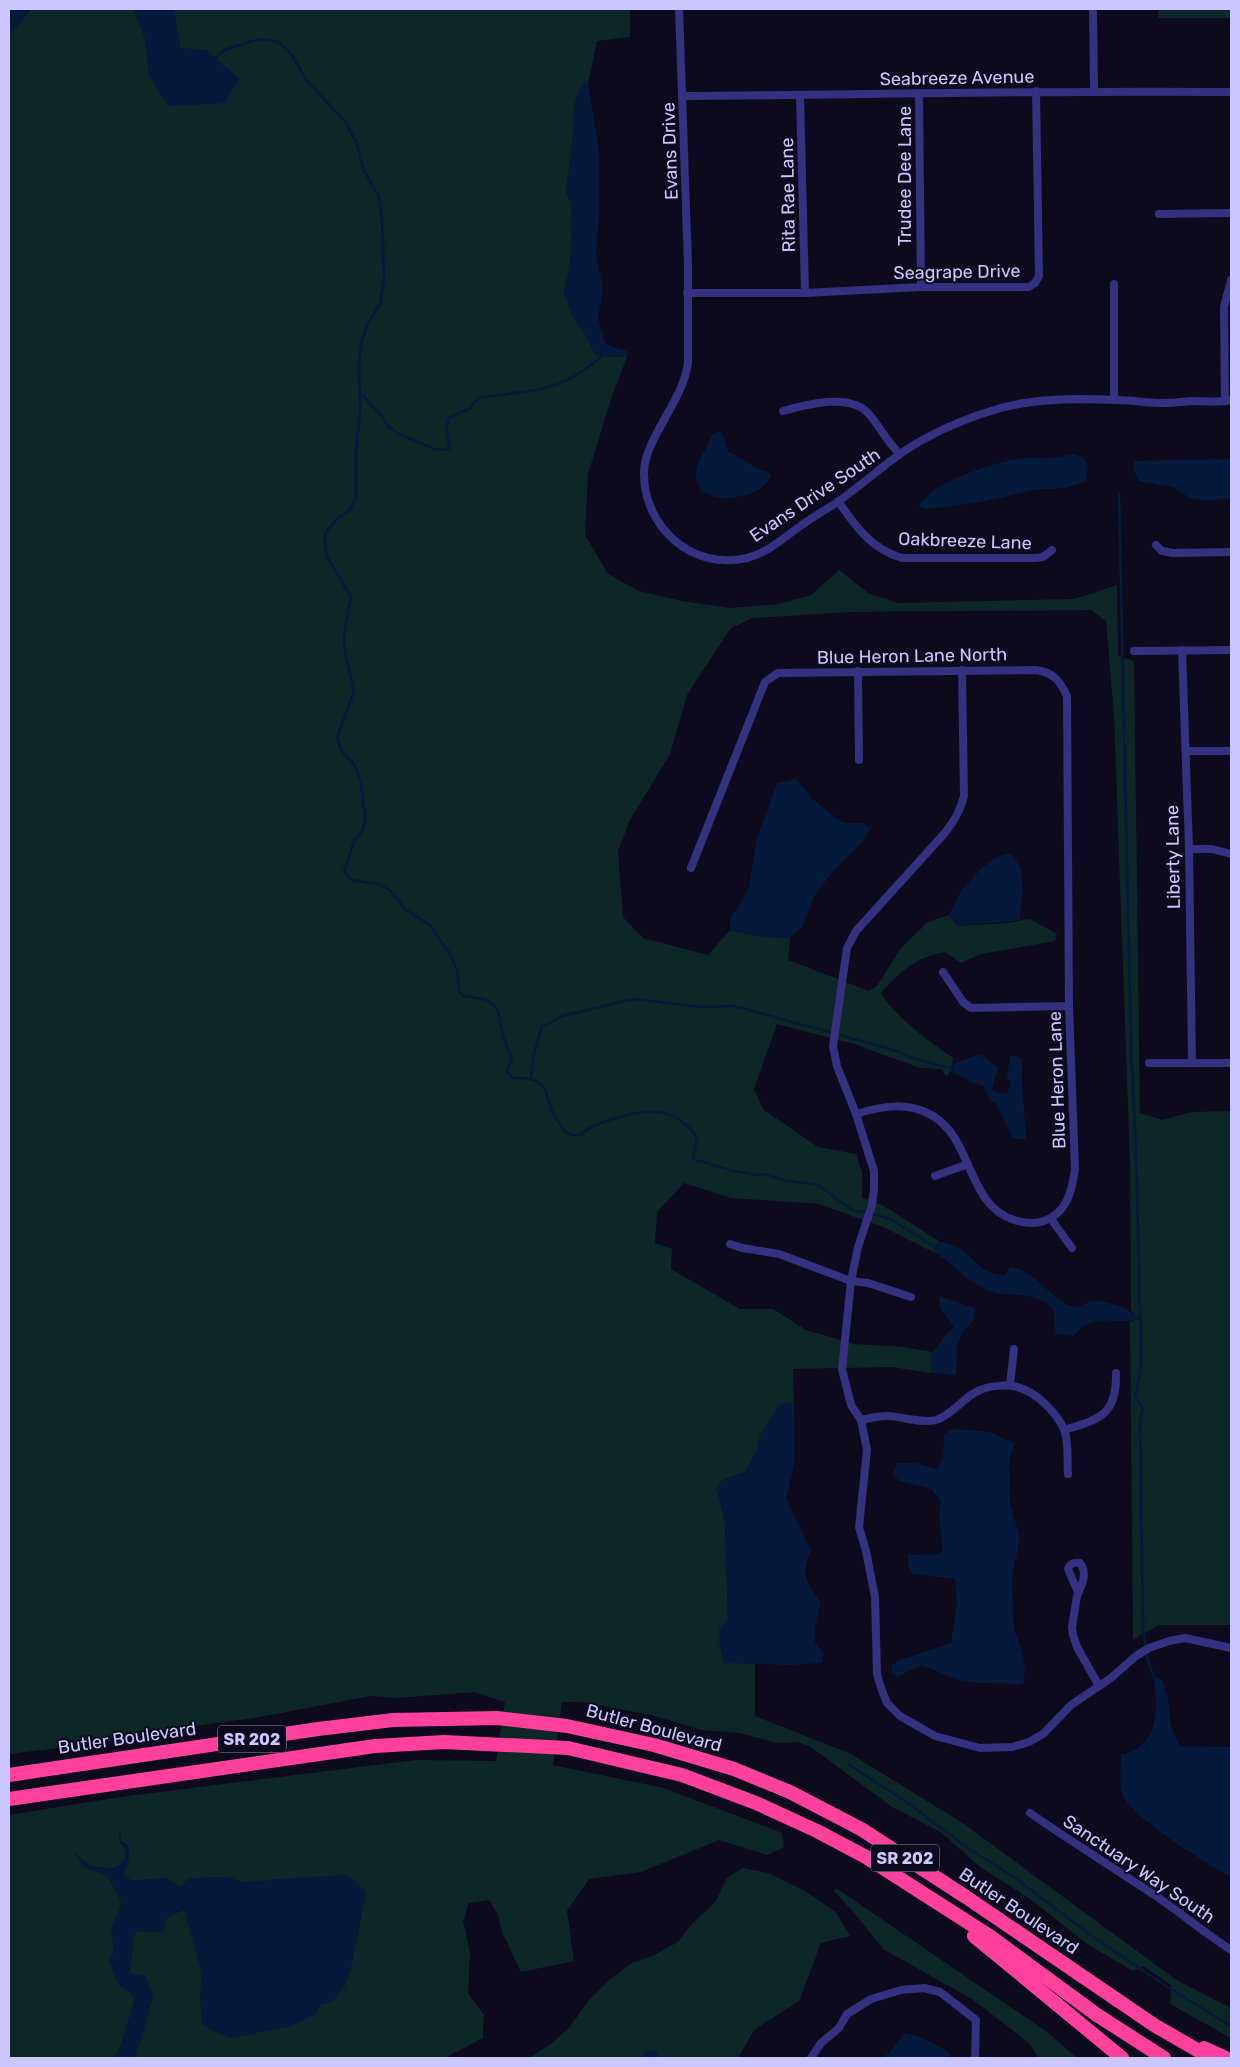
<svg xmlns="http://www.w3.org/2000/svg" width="1240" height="2067" viewBox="0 0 1240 2067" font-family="Rubik,sans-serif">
<rect width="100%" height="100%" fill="#0d0a1d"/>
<g fill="#0c2726">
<path d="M31,9H134L145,38L150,77L239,79L206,51L180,48L174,9H630V37L597,41L588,84H583L575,101L573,138L566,192L571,204L572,242L570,265L564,292L573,316L586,335L595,354L602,356L627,357L611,399L588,474L585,535L608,574L639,591L682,601L730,608L779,604L811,595L839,570L868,593L898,603L1073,599L1091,594L1117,585L1118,656L1134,661L1140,1113L1162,1120L1192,1112L1231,1111V1625H1159L1133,1640L1130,1322L1140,1318L1131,1311L1130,1162L1114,715L1106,621L1091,610L851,612L752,618L730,629L687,695L670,754L630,820L618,851L623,917L643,938L708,955L730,930L761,937L790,938L788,960L869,991L877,986L901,948L928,922L949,915L958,926L1006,923L1030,919L1057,934L1055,941L981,954L961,963L945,952C914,958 901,971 881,993C894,1016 931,1043 953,1058L951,1071L946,1076L941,1069L920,1068L854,1044L777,1024L754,1089L764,1110L818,1147L856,1154L862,1172V1198L884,1206L939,1241L935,1247V1253L883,1227L819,1204L731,1198L684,1183L657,1212L655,1243L672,1249L671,1269L740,1309H773L806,1330L854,1344L903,1347L932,1352L931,1373L892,1367L793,1369L794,1402L779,1406L760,1436L757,1451L745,1472L723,1480L716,1488L725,1520L728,1619L720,1646L724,1663H755V1716L851,1754L964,1824L1178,1981L1231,2008V2038L1170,2004L1171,1985L1143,1966L1133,1971L1090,1946L1030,1899L979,1866L942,1833L892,1807L811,1747L798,1742L777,1743L739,1733L702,1730L651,1715L582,1702H562L553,1765L664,1788L782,1833L784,1847L767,1855L719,1840L641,1872L589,1879L567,1911L574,1961L521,1972L502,1932L498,1915L489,1900L469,1903L463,1921L470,1953L468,1993L484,2015L483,2038L445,2058H135L153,1997L129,1974L134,1934L139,1931L163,1932L166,1918L185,1909L202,1974L200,1999L321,2004L344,1987L351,1967L366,1892L278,1879L244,1883L227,1877L180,1887L165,1878L132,1881L123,1875L129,1859V1847L121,1841L120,1835L119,1841L126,1849L125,1858L120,1865L113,1869L90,1866L74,1853L84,1867L108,1876L122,1903L112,1929L118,1984L136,1997L120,2048L114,2058H9V1815L120,1797L415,1760L496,1761L505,1702L474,1692L397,1698L370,1696L255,1718L151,1732L59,1748L9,1754V35Z"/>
<rect x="1158" y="9" width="73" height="9"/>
<polygon points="743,1868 768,1873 805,1891 836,1912 850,1936 821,1943 799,2001 754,2030 738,2058 529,2058 551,2044 569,2028 589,2000 610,1979 632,1963 654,1955 678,1942 691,1925 716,1901 727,1878"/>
<polygon points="836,1888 1047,2032 1077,2058 1039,2058 1029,2043 972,1999 883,1949 857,1916 834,1891"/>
</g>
<g fill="#05193b">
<polygon points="9,9 31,9 9,35"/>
<polygon points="134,9 174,9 180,48 206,50 239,79 225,103 168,106 150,77 145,38"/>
<polygon points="583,83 588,84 599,149 599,219 596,256 603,288 598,318 605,342 612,347 627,351 627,357 602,356 595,354 586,335 573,316 564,292 570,265 572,242 571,204 566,192 573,138 575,101"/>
<path d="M716,432H720L724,437L728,451L757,468L768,472L771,476C763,494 741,498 723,498C716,498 707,494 701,491C687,466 706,455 712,435Z"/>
<path d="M1074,454L1084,458L1088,469L1085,482L1065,488L1033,490L976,503L926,509L919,507C928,482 998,461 1024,458C1030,457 1037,458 1044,458C1054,458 1064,456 1074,454Z"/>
<polygon points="1231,459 1231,499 1205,500 1190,498 1175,488 1139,481 1134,471 1133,461"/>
<polygon points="796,779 811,798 839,820 845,823 862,823 870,829 861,844 835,869 816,893 802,927 790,938 761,937 730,930 730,918 741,903 749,887 756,842 777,783"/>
<path d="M1010,854C1030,871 1021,897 1020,920L958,926L949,915L963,888L982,868L996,857Z"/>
<polygon points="980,1054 985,1055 990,1062 998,1068 992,1089 1001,1094 1006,1094 1011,1086 1007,1075 1010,1057 1013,1055 1022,1059 1022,1080 1026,1139 1013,1139 997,1105 990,1100 983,1086 967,1080 951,1071 953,1064"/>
<path d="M939,1241C949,1243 960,1247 967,1254C980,1266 984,1273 1004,1275L1010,1268C1027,1265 1050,1295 1064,1303C1078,1312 1084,1301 1097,1301C1111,1301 1129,1310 1140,1318C1113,1329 1096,1308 1074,1336L1056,1334C1053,1326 1057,1315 1051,1308C1038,1291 1014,1297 996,1293C971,1287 957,1266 935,1253V1247Z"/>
<path d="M939,1296L975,1308C974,1328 969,1321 961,1335C955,1348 958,1362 956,1375L931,1373L932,1352L954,1326L940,1308Z"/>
<path d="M794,1402L795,1461L786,1498L811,1551C801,1577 806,1582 821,1603L815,1625V1643L824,1653L822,1663L790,1665L724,1663L720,1646L719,1629L728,1619L725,1520L716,1488L723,1480L745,1472L757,1451L760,1436L779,1405Z"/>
<polygon points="953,1429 991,1432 1014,1444 1009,1461 1010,1504 1020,1537 1012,1579 1014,1627 1023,1656 1025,1672 1023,1684 980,1683 959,1680 921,1665 897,1677 892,1673 891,1666 898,1661 951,1643 957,1602 955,1579 912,1574 908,1564 908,1555 935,1554 943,1551 939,1518 941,1501 931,1489 899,1481 892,1473 898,1463 916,1463 937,1469 943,1459 944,1434"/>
<path d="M1153,1675L1162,1680L1168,1697L1170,1723L1179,1746L1231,1747V1877C1208,1864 1129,1817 1122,1793C1119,1782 1121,1767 1121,1755C1125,1753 1132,1752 1136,1749C1161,1733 1157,1700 1153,1675Z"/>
<polygon points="120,1830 121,1841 129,1847 129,1859 123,1875 132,1881 166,1878 180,1887 188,1879 209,1877 227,1877 244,1883 278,1879 347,1875 366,1891 351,1967 344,1987 332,2002 321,2004 317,2013 292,2026 232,2038 215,2032 202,2024 200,1999 202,1974 184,1909 166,1918 163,1932 139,1931 134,1935 129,1973 146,1976 153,1997 136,2057 135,2058 114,2058 120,2048 136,1998 118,1984 109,1961 114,1951 111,1929 122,1903 108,1876 84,1867 72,1851 90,1866 113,1869 120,1865 125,1858 126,1849 119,1841"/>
<path d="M905,2033C922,2037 936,2043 950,2054L948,2058H882L889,2053Z"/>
</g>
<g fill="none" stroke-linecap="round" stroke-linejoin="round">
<g stroke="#05193b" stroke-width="2.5">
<path d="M213,59L225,50L252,41L261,39L278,42L292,55L307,81L344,120L357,143L363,169L379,197L382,219L384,279L380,304L368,323L362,340L359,362L360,412L356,450V497L349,511L338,518L325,533L326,555L351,597L344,635L345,652L354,691L337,738L342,752L354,764L361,782L365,817L363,830L354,841L344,872L351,880L379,884L391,891L406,910L430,925L450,954L457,970L459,990L462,995C470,998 482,997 490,1002C503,1011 499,1026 504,1039C506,1045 509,1051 512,1057L507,1071L512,1078C557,1076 540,1098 559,1123C561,1126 564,1131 567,1133C569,1134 575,1135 578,1136C596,1123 607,1120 628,1115C657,1108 678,1111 697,1137L693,1159L730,1170L758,1175L765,1174L783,1180L818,1185L852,1210L878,1215L892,1220L935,1247"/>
<path d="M360,393L381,415L388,426L399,434L437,450L450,449L446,429L449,418L470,408L478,398C516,391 552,394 584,370C590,365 597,362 602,356"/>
<path d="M1119,493L1131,1049C1136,1131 1138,1212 1139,1293C1140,1322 1145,1369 1135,1395L1143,1409L1140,1421L1143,1631L1148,1660L1153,1675"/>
<polyline points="531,1079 534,1054 542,1027 562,1016 634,999 702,1007 733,1006 746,1009 897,1051 909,1057 952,1069"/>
<polyline points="848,1764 908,1803 962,1844 1018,1880 1089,1934 1166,1986 1231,2026"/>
</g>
<polyline stroke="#05193b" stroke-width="15" points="650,2058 651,2058"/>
<g stroke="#333180" stroke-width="8">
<path d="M679,9L688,265V363C683,402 643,440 644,474C644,527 692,571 747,558C768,553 784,537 802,525C814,516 827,509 839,501C860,486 879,469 900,454C929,434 961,420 994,410C1032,398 1076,398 1115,400C1131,400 1147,403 1163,403C1172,403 1182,402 1191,401C1204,401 1218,403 1231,400"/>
<polyline points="1093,9 1094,90"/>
<polyline points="919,95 921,287"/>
<path d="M683,96C866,95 1048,90 1231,92"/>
<polyline points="800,96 805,293"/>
<polyline points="1159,214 1231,213"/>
<polyline points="1114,284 1114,399"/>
<polyline points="687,293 805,293 921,287 1029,287 1035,283 1039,276 1036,91"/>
<polyline points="1225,401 1224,307 1231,280"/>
<path d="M783,411C806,405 850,392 869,414C880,427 887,442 900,454"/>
<path d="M838,501C856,527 871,549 902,558H1035L1043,557L1052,550"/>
<polyline points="1156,545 1162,551 1173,553 1231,552"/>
<polyline points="1182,650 1189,849 1192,1063"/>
<polyline points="1134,651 1231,650"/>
<path d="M962,670L964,796C960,812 954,821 944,834L856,931L847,948L833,1046L837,1066L856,1114L874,1171V1189L872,1205L858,1247L851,1281L842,1369L851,1405L861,1420L867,1450L859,1527L866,1551L875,1597L877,1674L881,1688L887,1703L900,1716L935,1736L980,1748L1012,1747L1029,1742L1043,1734L1071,1705L1111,1678L1136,1656L1149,1648L1169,1641L1185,1638L1231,1648"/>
<polyline points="858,671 859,760"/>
<polyline points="1186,751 1231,751"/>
<polyline points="1189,849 1212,849 1231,854"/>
<path d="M691,868L765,682L778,673L1036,670C1053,672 1060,681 1067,696L1069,1006L1075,1169C1072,1191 1067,1213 1044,1221C1034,1225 1024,1223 1014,1220C967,1205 973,1140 933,1116C908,1101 882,1106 856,1114"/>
<polyline points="943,972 963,1002 971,1008 1069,1006"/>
<polyline points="1149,1063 1231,1063"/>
<polyline points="935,1176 968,1164"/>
<polyline points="1051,1219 1072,1248"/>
<polyline points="730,1244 742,1248 779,1254 851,1281 868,1283 911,1297"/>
<polyline points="1010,1385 1014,1349"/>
<path d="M861,1420C869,1418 878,1416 887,1416C902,1416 921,1424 936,1420C954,1414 963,1397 980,1390C989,1386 1007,1384 1017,1387C1035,1391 1056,1412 1064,1429C1069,1442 1067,1460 1068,1474"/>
<path d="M1064,1430C1100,1419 1117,1415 1116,1373"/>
<path d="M1078,1592L1068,1569C1070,1563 1074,1562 1080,1563C1088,1573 1082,1585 1077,1596L1072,1627L1073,1635L1077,1647L1099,1686"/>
<path d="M1030,1813C1072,1842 1114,1868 1156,1896C1182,1914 1205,1933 1231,1950"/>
<polyline points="811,2058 821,2043 839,2028 847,2014 871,1999 901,1990 924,1988 940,1992 976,2020 975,2058"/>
</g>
<g stroke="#ff419d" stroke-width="14">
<polyline points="9,1775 318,1729 393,1720 497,1718 567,1726 654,1745 734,1769 790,1792 861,1829 966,1897 1154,2025 1211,2058"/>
<polyline points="9,1799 375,1746 444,1742 568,1748 682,1775 756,1803 817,1831 866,1857 991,1937 1097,2015 1164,2058"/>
<polyline points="974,1936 1122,2058"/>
<polyline points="1204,2048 1226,2058"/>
</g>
</g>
<g text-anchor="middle" stroke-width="4" stroke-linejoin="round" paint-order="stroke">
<g fill="#0d0a1d" stroke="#938ebb" stroke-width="1">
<rect x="218" y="1725.5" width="68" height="27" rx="4"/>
<rect x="871" y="1844.5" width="68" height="27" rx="4"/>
</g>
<g font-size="16" font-weight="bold" fill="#ccc6ff">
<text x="252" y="1745">SR 202</text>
<text x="905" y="1864">SR 202</text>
</g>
<g font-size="18" fill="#ccc6ff" stroke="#0d0a1d">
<text transform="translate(957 78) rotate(-1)" y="6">Seabreeze Avenue</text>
<text transform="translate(670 151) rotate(-92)" y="6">Evans Drive</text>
<text transform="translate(905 176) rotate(-90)" y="6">Trudee Dee Lane</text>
<text transform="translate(788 195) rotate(-91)" y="6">Rita Rae Lane</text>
<text transform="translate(957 272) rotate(-1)" y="6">Seagrape Drive</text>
<text transform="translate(815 495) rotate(-34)" y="6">Evans Drive South</text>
<text transform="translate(965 541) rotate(2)" y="6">Oakbreeze Lane</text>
<text transform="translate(912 656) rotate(-1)" y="6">Blue Heron Lane North</text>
<text transform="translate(1173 857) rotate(-91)" y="6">Liberty Lane</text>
<text transform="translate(1057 1080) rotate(-92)" y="6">Blue Heron Lane</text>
<text transform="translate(654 1728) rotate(15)" y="6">Butler Boulevard</text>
<text transform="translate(127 1738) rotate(-8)" y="6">Butler Boulevard</text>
<text transform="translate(1139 1869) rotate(34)" y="6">Sanctuary Way South</text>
<text transform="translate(1019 1911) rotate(34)" y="6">Butler Boulevard</text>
</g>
</g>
<rect width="1240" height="2067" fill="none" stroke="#ccc6ff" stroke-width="20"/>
</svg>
